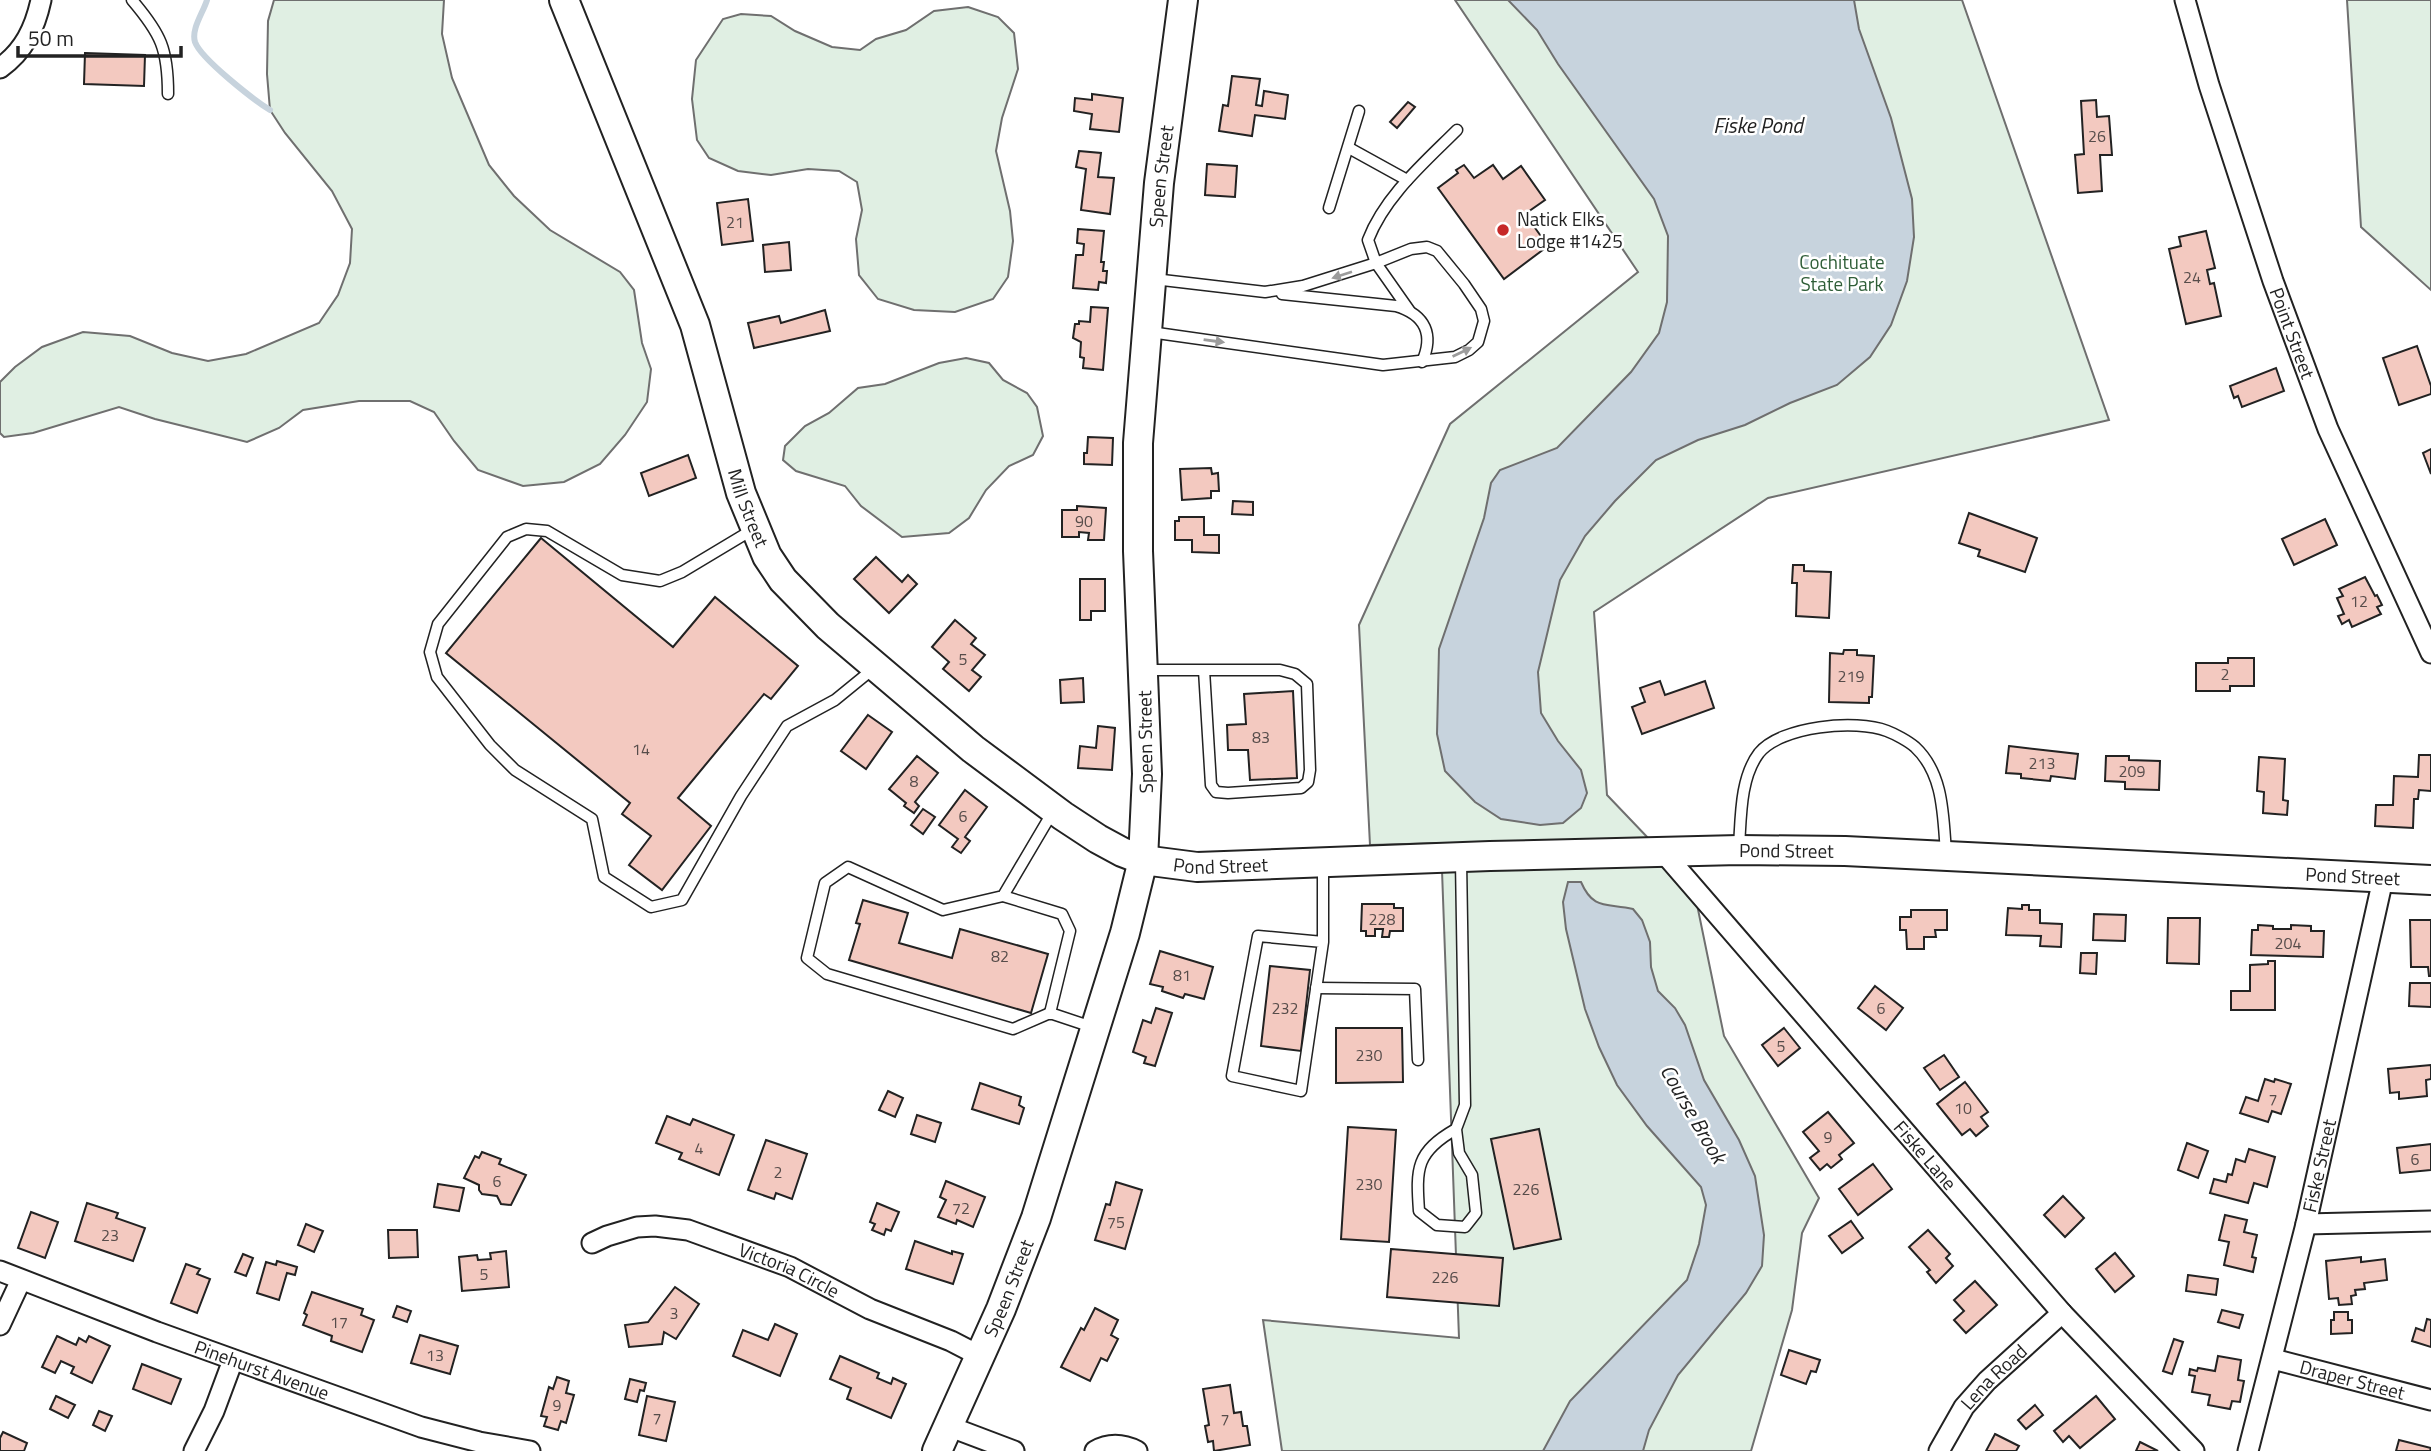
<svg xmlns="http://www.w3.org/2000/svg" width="2431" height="1451" viewBox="0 0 2431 1451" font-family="'Titillium Web',sans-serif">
<rect width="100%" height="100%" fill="#fff"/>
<g fill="#e0efe3" stroke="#6f6f6f" stroke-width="2">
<polygon points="274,0 444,0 442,34 452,78 489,165 514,196 550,230 620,272 634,290 642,343 651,369 647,402 625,435 600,464 564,482 523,486 478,470 454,441 434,412 410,401 359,401 303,410 279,428 247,442 155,419 119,407 33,433 4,437 0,433 0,382 15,367 42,347 83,332 130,336 172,353 208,361 246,354 319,323 338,295 350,263 352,229 332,191 285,133 270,110 267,74 268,21"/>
<polygon points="1455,0 1962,0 2109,420 1768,498 1594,612 1607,795 1693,885 1724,1036 1819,1198 1802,1233 1792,1310 1751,1451 1282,1451 1263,1320 1459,1338 1441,843 1370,845 1359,625 1450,424 1638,272"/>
<polygon points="2347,0 2431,0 2431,290 2361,227"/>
<polygon points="968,7 998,17 1014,33 1018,69 1002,118 996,151 1010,211 1013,241 1008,277 993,299 955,312 914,310 878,299 859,275 856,239 862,210 857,182 839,171 808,169 771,175 738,171 709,158 697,140 692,99 696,60 723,19 741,14 771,16 795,31 832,47 860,50 876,39 906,30 934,11"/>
<polygon points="966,358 989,363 1003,380 1027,393 1037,407 1043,436 1033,455 1009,466 986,490 969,518 949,533 902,537 861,506 845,486 796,471 783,460 785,446 805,426 829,413 858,388 885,384 939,363"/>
</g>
<g fill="#c7d3dd" stroke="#6f6f6f" stroke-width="2">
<polygon points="1508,0 1854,0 1859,29 1891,118 1912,199 1914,237 1907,281 1891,325 1870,357 1837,385 1790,403 1745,425 1698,440 1656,460 1615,501 1585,536 1560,580 1538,672 1541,713 1558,741 1581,770 1587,793 1581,808 1563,823 1540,825 1501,819 1475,802 1445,771 1437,734 1439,649 1484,518 1491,483 1500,470 1557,448 1631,372 1659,333 1667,302 1668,236 1654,199 1558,64 1537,30"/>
<path d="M1568,882H1581C1593,910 1606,903 1633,909L1642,920L1650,942L1651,967L1658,991L1675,1008L1685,1025L1704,1080L1739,1140L1755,1176L1764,1235L1762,1266L1746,1293L1678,1375L1649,1430L1643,1451H1543L1570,1401L1687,1280L1699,1244L1706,1205L1701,1187L1647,1126L1617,1085L1599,1047L1585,1009L1566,929L1563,902Z"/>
</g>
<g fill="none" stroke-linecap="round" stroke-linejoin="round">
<path stroke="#c7d3dd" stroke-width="6" d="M207,0C203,13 191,29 195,42C201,59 254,100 270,110"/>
</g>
<g fill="#f3c9c0" stroke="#222" stroke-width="2">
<polygon points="85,53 145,55 144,86 84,84"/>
<polygon points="1232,76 1260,79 1256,105 1262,106 1264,91 1288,95 1285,119 1255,115 1252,136 1219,131 1223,105 1228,106"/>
<polygon points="1092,94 1123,98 1119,132 1090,129 1092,114 1074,111 1075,98 1092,100"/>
<polygon points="2096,100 2097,117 2109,116 2112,155 2100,155 2102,191 2078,193 2075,155 2084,154 2081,101"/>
<polygon points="1408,102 1415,107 1397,128 1390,122"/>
<polygon points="1079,151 1101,153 1098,177 1114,178 1110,214 1081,210 1086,169 1076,167"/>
<polygon points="1207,164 1237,166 1235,197 1205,195"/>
<polygon points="1464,165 1474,178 1493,165 1503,179 1521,166 1545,200 1525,214 1548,246 1504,279 1438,188 1458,173 1456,170"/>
<polygon points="748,199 753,241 722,245 717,203"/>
<polygon points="1078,229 1104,231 1101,262 1104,262 1103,271 1107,271 1106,283 1099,282 1098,290 1073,288 1076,255 1083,255 1084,244 1077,243"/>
<polygon points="2206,231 2215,268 2207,270 2210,284 2214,283 2221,316 2186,324 2169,249 2181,246 2179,237"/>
<polygon points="789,242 791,270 765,272 763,245"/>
<polygon points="1091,307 1108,308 1103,370 1083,368 1084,358 1080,357 1081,342 1073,338 1075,324 1079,324 1079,321 1090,322"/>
<polygon points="825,310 830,331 754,348 748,323 779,316 781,323"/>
<polygon points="2417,346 2431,386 2431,394 2399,405 2383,358"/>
<polygon points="2276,368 2284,391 2242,407 2238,396 2234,398 2230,386"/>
<polygon points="1088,437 1113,438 1112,465 1084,464 1084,453 1087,453"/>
<polygon points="2431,449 2431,474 2423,453"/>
<polygon points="688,455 696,478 649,496 641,473"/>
<polygon points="1211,468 1212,474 1218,473 1219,491 1211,491 1211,498 1182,500 1180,469"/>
<polygon points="1233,501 1253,502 1253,515 1232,514"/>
<polygon points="1077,506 1106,508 1104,540 1088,540 1089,533 1079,532 1079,537 1062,537 1062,510 1077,510"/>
<polygon points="1969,513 2037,538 2025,572 1978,556 1980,550 1959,543"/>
<polygon points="1179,517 1204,517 1204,535 1219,535 1219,553 1192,552 1192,540 1175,540 1175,521 1179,521"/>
<polygon points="2325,519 2337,545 2294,565 2282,539"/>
<polygon points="541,538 673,647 715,597 798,666 771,699 764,694 678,798 711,826 662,890 629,865 651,836 622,814 630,803 446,653"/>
<polygon points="876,557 902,582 908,575 917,584 889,613 854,579"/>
<polygon points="1793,565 1804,565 1804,571 1831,572 1829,618 1796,616 1797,583 1792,583"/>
<polygon points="2365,577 2375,596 2377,595 2382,605 2377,607 2381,614 2352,627 2349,620 2342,624 2338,616 2344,614 2337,598 2343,596 2339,589"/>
<polygon points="1080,579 1105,579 1105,611 1091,611 1091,620 1080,620"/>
<polygon points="955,620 976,638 971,644 985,655 972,670 981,677 969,691 943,669 949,662 932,647"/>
<polygon points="1844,650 1857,650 1857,655 1874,656 1872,697 1869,697 1869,703 1829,702 1830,653 1843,654"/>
<polygon points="2228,658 2254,658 2254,686 2230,686 2230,691 2196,691 2196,663 2228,663"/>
<polygon points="1083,678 1084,702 1061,703 1060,680"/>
<polygon points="1660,681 1665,695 1705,681 1714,708 1642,734 1632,707 1645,702 1640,688"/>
<polygon points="1293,691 1297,778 1250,780 1248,750 1228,750 1227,725 1246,724 1244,694"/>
<polygon points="868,715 892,732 866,769 841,751"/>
<polygon points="1098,726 1115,728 1112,770 1078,768 1080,746 1096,748"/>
<polygon points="2009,746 2078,754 2075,779 2051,776 2050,781 2021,778 2021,774 2006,773"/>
<polygon points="2419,755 2431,755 2431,791 2419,790 2418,799 2414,799 2413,828 2375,826 2376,805 2393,805 2394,776 2418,777"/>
<polygon points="917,756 938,773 915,802 919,806 914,813 904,806 906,803 889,789"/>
<polygon points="2106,756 2129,756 2129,760 2160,761 2159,790 2125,789 2125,782 2105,781"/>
<polygon points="2259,757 2285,759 2283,800 2288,801 2287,815 2263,813 2264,792 2257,791"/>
<polygon points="965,790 987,807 965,837 970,841 961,853 952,847 958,839 939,825"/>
<polygon points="923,809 935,817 923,834 911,825"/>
<polygon points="863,900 908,913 899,943 952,958 960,929 1048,954 1031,1013 849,960 860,924 856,923"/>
<polygon points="1362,904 1394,904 1394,908 1403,908 1403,931 1390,931 1389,937 1382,937 1383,929 1375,929 1375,936 1366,936 1366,931 1361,931"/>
<polygon points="2022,905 2029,905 2029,910 2040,910 2040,923 2062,924 2061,947 2040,946 2041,936 2006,935 2008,908 2022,909"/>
<polygon points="1911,910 1947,910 1947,930 1935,930 1936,937 1924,937 1924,949 1907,949 1906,930 1900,930 1900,917 1911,917"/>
<polygon points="2094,914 2126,915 2125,941 2093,940"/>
<polygon points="2168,918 2200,918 2199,964 2167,963"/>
<polygon points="2410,920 2431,920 2431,976 2429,976 2428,967 2411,967"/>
<polygon points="2258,925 2273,926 2273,929 2291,929 2291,925 2311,926 2311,931 2324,931 2323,957 2251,955 2252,930 2258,930"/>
<polygon points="1160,951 1213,967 1204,999 1185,994 1183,998 1162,991 1163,987 1150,984"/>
<polygon points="2081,953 2097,953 2096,974 2080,973"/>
<polygon points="2268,961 2275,961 2275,1010 2231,1010 2231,991 2250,991 2250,965 2268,964"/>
<polygon points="1270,966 1310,970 1301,1051 1261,1046"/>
<polygon points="2410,983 2431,983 2431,1007 2409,1006"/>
<polygon points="1875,986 1903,1008 1886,1030 1858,1008"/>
<polygon points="1156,1008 1172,1013 1155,1066 1144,1063 1146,1057 1133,1052 1143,1020 1151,1023"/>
<polygon points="1336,1028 1402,1028 1403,1082 1336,1083"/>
<polygon points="1784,1028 1800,1048 1778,1066 1762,1045"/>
<polygon points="1944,1055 1959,1077 1940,1090 1924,1068"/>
<polygon points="2431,1065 2431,1079 2426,1080 2427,1096 2399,1099 2399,1092 2390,1093 2388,1069"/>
<polygon points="2265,1079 2274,1082 2275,1079 2291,1084 2281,1114 2272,1111 2268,1122 2240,1113 2246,1097 2258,1101"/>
<polygon points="1965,1082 1988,1112 1981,1117 1988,1126 1976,1136 1970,1129 1962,1135 1937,1104"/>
<polygon points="980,1083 1021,1097 1019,1105 1024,1108 1019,1124 972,1109"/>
<polygon points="888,1091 903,1098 895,1117 879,1110"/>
<polygon points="1828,1112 1854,1143 1839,1155 1842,1159 1831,1168 1827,1164 1820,1170 1810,1158 1819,1151 1803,1132"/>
<polygon points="917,1115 941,1123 935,1142 911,1134"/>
<polygon points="667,1116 690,1125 693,1119 734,1135 719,1175 679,1159 682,1153 656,1143"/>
<polygon points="1348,1127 1396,1130 1389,1242 1341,1239"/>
<polygon points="1539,1129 1561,1239 1514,1249 1491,1139"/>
<polygon points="766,1140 807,1154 792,1199 776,1193 774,1199 748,1190"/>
<polygon points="2187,1143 2208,1151 2198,1178 2178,1170"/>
<polygon points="2431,1144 2431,1170 2400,1173 2397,1148"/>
<polygon points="2249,1149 2275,1157 2267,1187 2254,1183 2248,1203 2210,1193 2214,1179 2226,1182 2228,1174 2232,1175 2236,1159 2245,1162"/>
<polygon points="482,1152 501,1159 499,1164 526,1175 511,1205 501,1204 497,1196 482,1194 479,1190 479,1185 464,1178 475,1156 479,1158"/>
<polygon points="1873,1164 1892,1189 1858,1215 1839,1189"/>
<polygon points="946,1181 985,1197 973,1227 957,1220 956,1224 938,1217 946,1200 940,1197"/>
<polygon points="1116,1182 1142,1190 1125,1249 1095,1240 1106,1204 1110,1205"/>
<polygon points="438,1184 464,1188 459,1211 434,1207"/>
<polygon points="2063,1196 2084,1218 2065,1237 2044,1215"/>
<polygon points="87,1203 118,1213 116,1218 145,1228 133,1261 75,1241"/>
<polygon points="877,1203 899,1212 891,1231 886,1229 884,1235 872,1230 875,1224 870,1222"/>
<polygon points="31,1212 58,1222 45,1258 18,1248"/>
<polygon points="2225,1215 2247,1220 2244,1232 2257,1235 2252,1257 2256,1258 2253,1272 2224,1265 2229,1242 2219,1240"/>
<polygon points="1851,1221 1863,1238 1842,1253 1829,1236"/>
<polygon points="306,1224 323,1231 314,1252 298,1245"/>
<polygon points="388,1230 417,1230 418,1257 389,1258"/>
<polygon points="1928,1230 1950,1254 1946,1258 1953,1266 1936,1283 1927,1272 1930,1270 1909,1247"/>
<polygon points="915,1241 952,1254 952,1251 963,1254 953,1284 906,1269"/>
<polygon points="1391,1249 1503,1258 1499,1306 1387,1297"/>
<polygon points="506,1251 509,1287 462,1291 459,1257 477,1255 478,1260 491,1259 490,1253"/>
<polygon points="2115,1253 2134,1276 2115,1292 2096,1269"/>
<polygon points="243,1254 253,1258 246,1276 235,1272"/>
<polygon points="2361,1257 2361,1262 2385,1259 2387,1280 2364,1283 2365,1289 2355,1290 2356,1295 2351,1296 2352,1304 2339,1305 2338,1298 2329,1299 2326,1261"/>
<polygon points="277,1261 297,1267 295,1275 287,1273 279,1300 257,1293 266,1262 276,1265"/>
<polygon points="186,1264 200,1269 197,1274 210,1279 197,1313 171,1303"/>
<polygon points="2188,1275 2218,1279 2216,1295 2186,1291"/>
<polygon points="1975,1281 1997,1305 1966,1333 1954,1320 1964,1311 1954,1300"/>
<polygon points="675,1287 699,1304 676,1339 664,1332 662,1344 629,1347 625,1325 648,1322"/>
<polygon points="312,1292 363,1309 361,1315 374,1320 362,1352 331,1341 332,1336 303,1325 307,1315 304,1313"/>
<polygon points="397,1306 411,1311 407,1322 393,1317"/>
<polygon points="1095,1308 1118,1320 1111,1335 1118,1339 1107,1361 1101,1358 1090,1381 1061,1367 1081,1328 1084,1330"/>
<polygon points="2222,1310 2243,1315 2239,1328 2218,1322"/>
<polygon points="2334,1312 2348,1312 2348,1320 2352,1320 2352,1333 2331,1334 2331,1320 2334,1320"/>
<polygon points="2427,1319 2431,1320 2431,1347 2412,1341 2416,1328 2424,1331"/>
<polygon points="775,1324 797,1334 780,1376 733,1356 743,1330 768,1340"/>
<polygon points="420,1335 458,1346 450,1374 411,1363"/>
<polygon points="57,1336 76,1345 79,1338 86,1342 89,1336 110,1346 92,1383 71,1373 74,1367 61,1361 55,1373 42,1367"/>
<polygon points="2174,1339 2183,1342 2172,1374 2163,1371"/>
<polygon points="1789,1350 1820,1360 1816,1372 1811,1371 1806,1384 1781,1375"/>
<polygon points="840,1356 879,1373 877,1378 891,1384 893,1378 906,1384 891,1418 847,1399 851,1388 830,1379"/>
<polygon points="2218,1356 2241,1360 2238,1380 2244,1381 2240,1402 2232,1401 2230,1409 2208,1405 2210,1395 2192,1392 2195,1376 2189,1375 2190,1369 2197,1371 2198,1368 2215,1371"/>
<polygon points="142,1364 181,1379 171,1404 133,1389"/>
<polygon points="557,1377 569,1381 566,1393 574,1395 566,1423 561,1421 558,1430 544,1426 547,1417 541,1416 549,1387 553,1389"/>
<polygon points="630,1379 646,1383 644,1391 640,1390 637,1402 625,1399"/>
<polygon points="1230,1385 1234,1413 1241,1412 1243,1426 1247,1426 1250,1445 1214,1451 1213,1441 1208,1442 1205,1426 1209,1425 1203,1389"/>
<polygon points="56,1396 75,1405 68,1418 50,1409"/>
<polygon points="647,1396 675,1402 666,1441 639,1435"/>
<polygon points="2096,1396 2115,1419 2080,1448 2069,1436 2063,1442 2054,1431"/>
<polygon points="2035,1405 2043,1415 2026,1429 2018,1420"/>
<polygon points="99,1411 112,1416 105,1431 93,1425"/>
<polygon points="3,1432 27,1443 24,1451 0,1451 0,1438"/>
<polygon points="1995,1434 2019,1446 2016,1451 1986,1451"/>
<polygon points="2399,1440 2431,1448 2430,1451 2396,1451"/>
<polygon points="2140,1442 2158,1451 2136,1451"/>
</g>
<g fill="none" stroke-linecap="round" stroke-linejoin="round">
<g stroke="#222" stroke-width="13">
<g id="lane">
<path d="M132,0C161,34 168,49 168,94"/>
<polyline points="1349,148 1407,180"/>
<polyline points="1329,208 1359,111"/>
<path d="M1282,294L1396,306C1426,315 1434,335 1422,362"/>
<path d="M1409,310L1376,263L1368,240C1385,196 1425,162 1457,130"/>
<polyline points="1150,332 1383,365 1455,357 1469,350 1478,342 1484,321 1481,309 1464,284 1437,251 1427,247 1411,249 1376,263 1303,286 1265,292 1154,279"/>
<polyline points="752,530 682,572 660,581 622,575 547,531 526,529 507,537 438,624 430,652 437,677 490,745 515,770 592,819 604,877 651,907 682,900 741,796 787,726 835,700 873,669"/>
<polyline points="1144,670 1280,670 1295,674 1307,684 1310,770 1308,782 1301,788 1228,793 1216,792 1211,785 1204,670"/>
<polyline points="1052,813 1003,896 943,910 848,867 825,883 807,958 827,974 1013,1029 1050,1013 1095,1028"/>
<path d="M1739,847C1741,817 1740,778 1759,753C1781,726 1856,719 1887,731C1895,734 1908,741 1915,747C1944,774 1943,816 1946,853"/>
<polyline points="1003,896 1062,914 1070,931 1050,1013"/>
<polyline points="1323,942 1301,1091 1232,1076 1258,936 1323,942 1323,866"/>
<polyline points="1316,988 1415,989 1418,1060"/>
<path d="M1456,1129L1459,1153L1472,1175L1476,1213L1465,1227L1437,1225L1419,1211C1416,1168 1416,1152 1456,1129L1465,1105L1461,861"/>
</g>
</g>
<g stroke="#222" stroke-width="23">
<g id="street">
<path id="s1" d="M2185,0L2209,85L2273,281L2328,429L2431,653"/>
<path d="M0,68C24,51 35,28 41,0"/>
<path id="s2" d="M1663,852L2062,1313L2194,1451"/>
<polyline points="2306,1224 2431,1221"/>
<path id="s3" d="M592,1243L607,1236L637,1227L655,1226L688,1230L790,1267L870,1309L951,1341L980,1356"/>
<path id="s4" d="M0,1271L157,1332L421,1427L479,1442L530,1451"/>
<polyline points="0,1325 21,1280"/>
<path id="s5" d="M2273,1359L2431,1400"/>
<polyline points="948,1426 1014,1451"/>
<polyline points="194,1451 214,1411 233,1360"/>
<path d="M1095,1451C1109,1443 1123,1444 1137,1451"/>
<path id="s6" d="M1939,1451L1964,1407L1987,1381L2062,1313"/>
<path id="s7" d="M2248,1451L2306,1224L2383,879"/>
</g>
</g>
<g stroke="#222" stroke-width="32">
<g id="secondary">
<path id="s8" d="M564,0L695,325L741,493L767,556L783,580L828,626L973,749L1063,816L1098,839L1122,852L1143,860L1197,867L1490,856L1739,850L1845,851L2431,880"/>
<path id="s9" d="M937,1451L1001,1309L1036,1218L1125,933L1143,860L1147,774L1138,551V443L1159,183L1183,0"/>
</g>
</g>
<use href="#lane" stroke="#fff" stroke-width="10"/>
<use href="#street" stroke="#fff" stroke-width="19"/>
<use href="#secondary" stroke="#fff" stroke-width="28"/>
</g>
<defs><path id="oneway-solid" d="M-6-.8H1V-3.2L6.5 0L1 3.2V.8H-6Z" transform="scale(1.75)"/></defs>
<g fill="#9c9c9c">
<use href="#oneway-solid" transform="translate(1342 275) rotate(162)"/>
<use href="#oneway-solid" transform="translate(1214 341) rotate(8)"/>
<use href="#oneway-solid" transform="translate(1462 352) rotate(-26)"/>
</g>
<circle fill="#c62828" stroke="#fff" stroke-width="2.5" cx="1503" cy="230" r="7"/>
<g text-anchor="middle" stroke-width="5" stroke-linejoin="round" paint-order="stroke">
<g font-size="16" fill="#564c4a">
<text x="2097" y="142">26</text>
<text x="735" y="228">21</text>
<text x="2192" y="283">24</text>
<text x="1084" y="527">90</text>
<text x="2359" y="607">12</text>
<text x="963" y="665">5</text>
<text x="2225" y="680">2</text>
<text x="1851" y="682">219</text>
<text x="1261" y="743">83</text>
<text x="641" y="755">14</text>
<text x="2042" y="769">213</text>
<text x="2132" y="777">209</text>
<text x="914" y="787">8</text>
<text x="963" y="822">6</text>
<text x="1382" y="925">228</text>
<text x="2288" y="949">204</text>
<text x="1000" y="962">82</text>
<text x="1182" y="981">81</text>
<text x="1285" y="1014">232</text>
<text x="1881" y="1014">6</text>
<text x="1781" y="1052">5</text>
<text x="1369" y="1061">230</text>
<text x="2273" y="1105">7</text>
<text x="1963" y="1114">10</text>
<text x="1828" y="1143">9</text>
<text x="699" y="1154">4</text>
<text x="2415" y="1165">6</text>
<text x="778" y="1178">2</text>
<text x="497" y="1187">6</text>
<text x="1369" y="1190">230</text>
<text x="1526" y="1195">226</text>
<text x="961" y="1214">72</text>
<text x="1116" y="1228">75</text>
<text x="110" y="1241">23</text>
<text x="484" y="1280">5</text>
<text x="1445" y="1283">226</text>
<text x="674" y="1319">3</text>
<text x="339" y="1328">17</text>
<text x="435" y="1361">13</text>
<text x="557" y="1411">9</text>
<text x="657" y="1424">7</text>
<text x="1225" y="1425">7</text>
</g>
<g font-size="19" fill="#222" stroke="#fff">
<text dy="7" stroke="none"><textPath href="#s9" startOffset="1312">Speen Street</textPath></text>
<text dy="7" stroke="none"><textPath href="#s1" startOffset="350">Point Street</textPath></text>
<text dy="7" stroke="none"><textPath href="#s8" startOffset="541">Mill Street</textPath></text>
<text transform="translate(1145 742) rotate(-91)" y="7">Speen Street</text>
<text dy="7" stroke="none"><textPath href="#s8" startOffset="1724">Pond Street</textPath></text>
<text dy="7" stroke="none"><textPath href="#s8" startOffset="1158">Pond Street</textPath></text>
<text dy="7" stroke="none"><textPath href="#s8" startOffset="2291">Pond Street</textPath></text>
<text dy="7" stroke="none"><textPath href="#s2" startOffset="401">Fiske Lane</textPath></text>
<text dy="7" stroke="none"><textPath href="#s7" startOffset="294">Fiske Street</textPath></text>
<text dy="7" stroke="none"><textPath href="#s3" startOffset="208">Victoria Circle</textPath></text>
<text dy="7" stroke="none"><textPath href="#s9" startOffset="178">Speen Street</textPath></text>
<text dy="7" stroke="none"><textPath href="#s4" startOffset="280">Pinehurst Avenue</textPath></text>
<text dy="7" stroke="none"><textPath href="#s6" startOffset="93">Lena Road</textPath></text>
<text dy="7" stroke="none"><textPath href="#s5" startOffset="82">Draper Street</textPath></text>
</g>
<g font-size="19" fill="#222" stroke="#fff" text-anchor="start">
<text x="1517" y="226">Natick Elks<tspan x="1517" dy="22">Lodge #1425</tspan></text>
</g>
<g font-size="19" fill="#2f5e38" stroke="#fff">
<text x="1842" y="269">Cochituate<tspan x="1842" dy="22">State Park</tspan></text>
</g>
<g font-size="21" font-style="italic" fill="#222" stroke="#fff">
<text x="1758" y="133">Fiske Pond</text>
<text transform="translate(1693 1114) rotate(60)" y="7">Course Brook</text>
</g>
</g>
<path d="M18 46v10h163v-10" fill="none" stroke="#222222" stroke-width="3.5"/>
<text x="28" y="46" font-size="21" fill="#222222" stroke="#ffffff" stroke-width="5" paint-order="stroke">50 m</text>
</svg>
